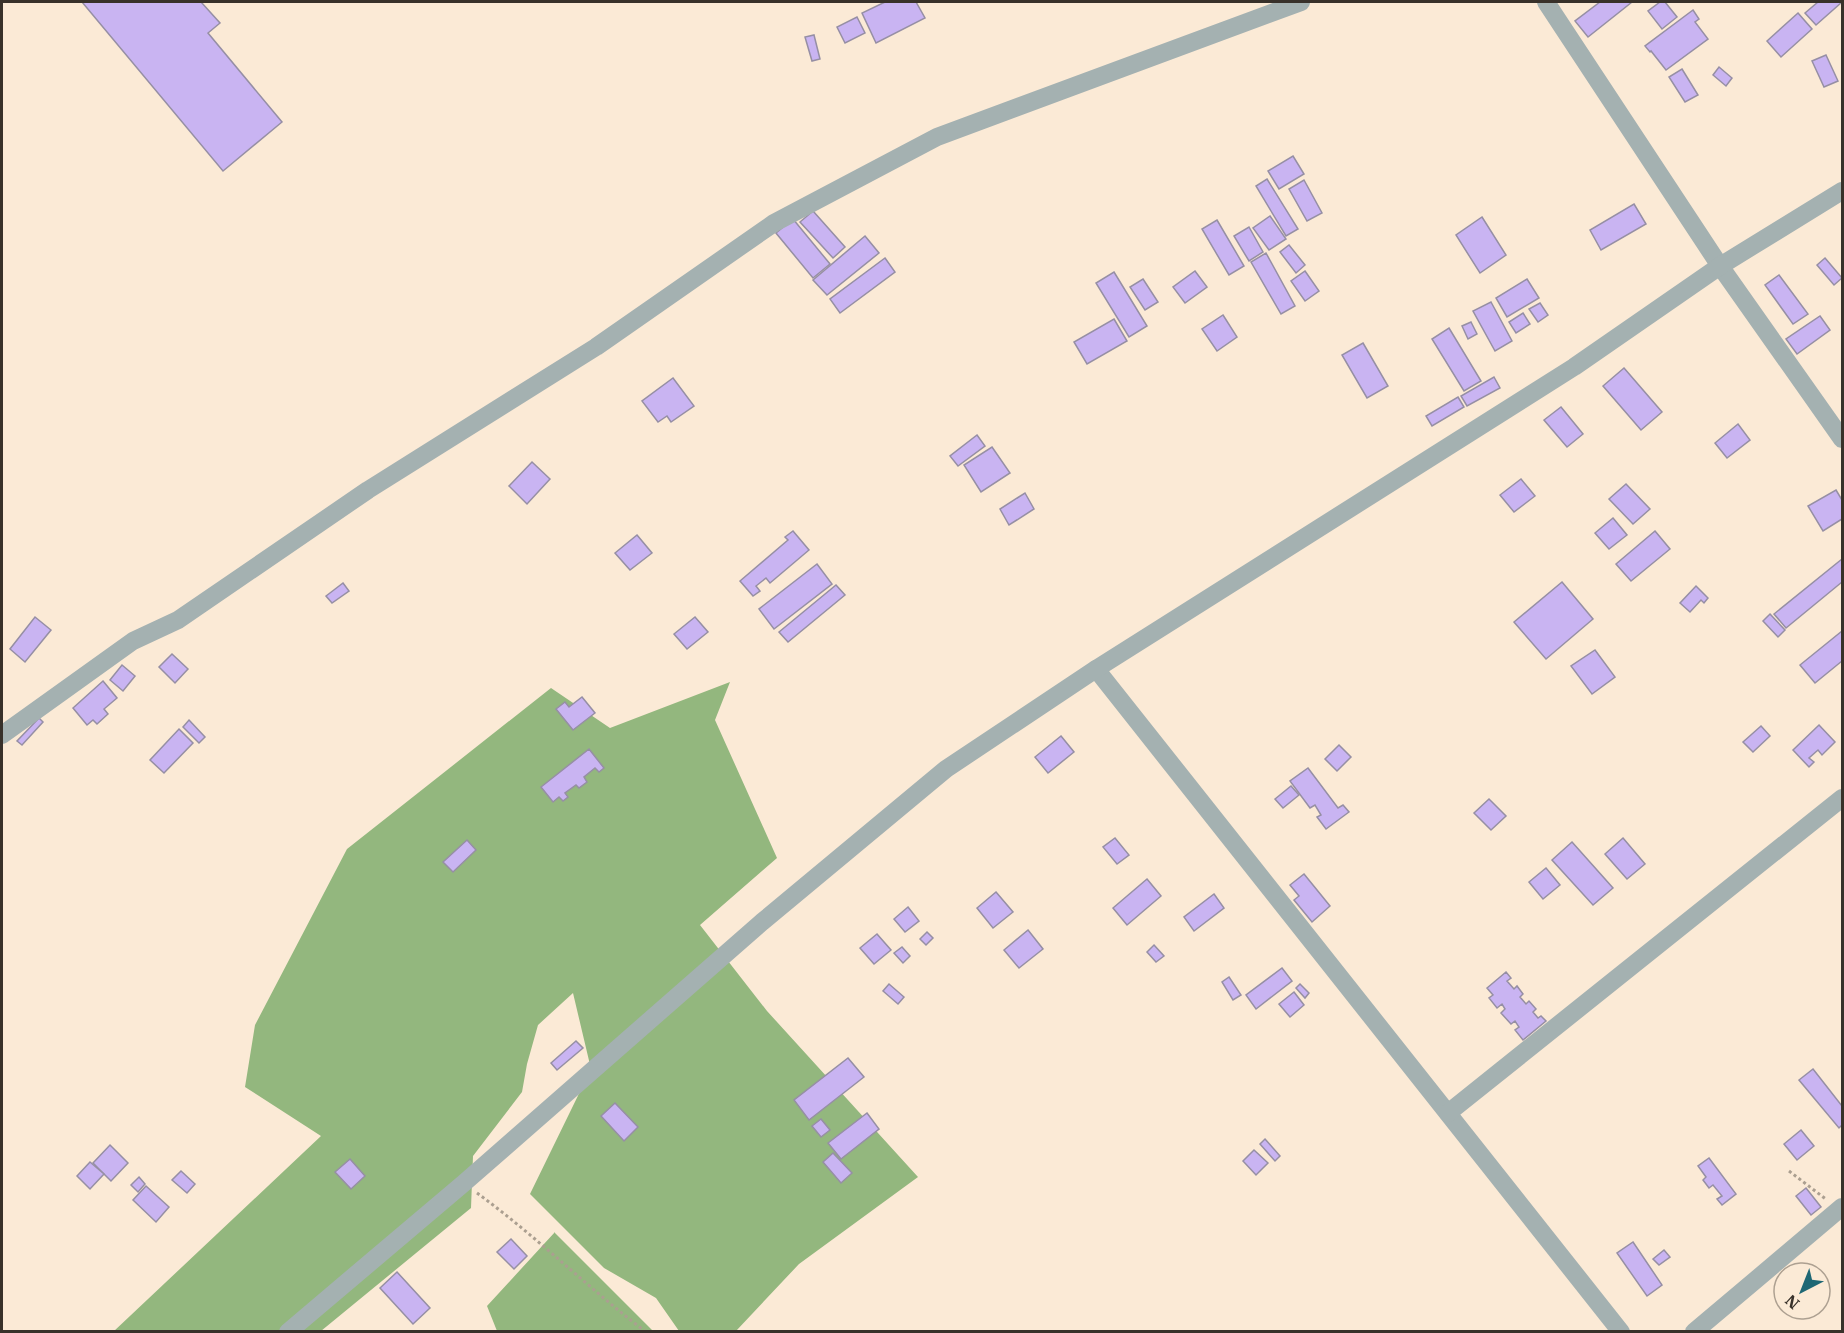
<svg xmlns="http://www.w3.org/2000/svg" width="1844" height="1333" viewBox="0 0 1844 1333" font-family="'IBM Plex Serif',serif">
<rect width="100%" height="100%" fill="#fbead6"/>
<g fill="#93b77e">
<polygon points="730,682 715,720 777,858 700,925 767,1011 918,1177 799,1264 736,1331 679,1331 656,1298 604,1268 530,1194 591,1069 573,993 538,1025 527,1064 522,1092 473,1156 471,1208 321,1331 113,1332 321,1136 245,1087 255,1025 347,849 551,688 610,728"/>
<polygon points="555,1232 555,1233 653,1331 497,1331 487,1306"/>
</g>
<g fill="#c9b4f2" stroke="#968fa4" stroke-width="1.5">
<polygon points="82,2 201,2 220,23 208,33 282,122 223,171"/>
<polygon points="885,2 916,2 925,18 876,43 862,13"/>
<polygon points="1600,2 1632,2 1588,37 1575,21"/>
<polygon points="1660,2 1665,2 1677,17 1662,29 1648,11"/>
<polygon points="1818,2 1842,2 1816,25 1805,13"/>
<polygon points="1693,10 1699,19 1695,22 1708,39 1666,70 1651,51 1650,52 1645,46"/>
<polygon points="1798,13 1812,29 1781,57 1767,41"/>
<polygon points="857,17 865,33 845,43 837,27"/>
<polygon points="814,35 820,59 812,61 805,37"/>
<polygon points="1826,55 1838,81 1824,87 1812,61"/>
<polygon points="1719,67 1732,78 1726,86 1713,75"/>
<polygon points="1682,69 1698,95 1685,102 1669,77"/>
<polygon points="1293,156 1304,174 1279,189 1268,171"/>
<polygon points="1267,179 1298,229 1286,236 1256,186"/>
<polygon points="1304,180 1322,213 1307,221 1289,189"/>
<polygon points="1634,204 1646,224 1601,250 1590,230"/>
<polygon points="813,211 845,247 833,258 800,222"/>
<polygon points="1270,216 1286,239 1269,250 1253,228"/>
<polygon points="1482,217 1506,255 1480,273 1456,235"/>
<polygon points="793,219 830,264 813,278 776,233"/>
<polygon points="1217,220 1244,266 1229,275 1202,229"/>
<polygon points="1249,227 1263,252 1249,261 1234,236"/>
<polygon points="865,236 879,253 827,295 813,280"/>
<polygon points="1289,245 1305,265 1296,273 1280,252"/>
<polygon points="1266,253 1295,306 1281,314 1251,262"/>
<polygon points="885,258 895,272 840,313 830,299"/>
<polygon points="1825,258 1842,278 1834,285 1817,265"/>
<polygon points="1195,271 1207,287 1185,303 1173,287"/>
<polygon points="1305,271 1319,291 1305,301 1291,281"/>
<polygon points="1114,272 1147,326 1129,337 1096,283"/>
<polygon points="1779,275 1808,314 1793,324 1765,285"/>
<polygon points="1143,279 1158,302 1145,310 1130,287"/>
<polygon points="1527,279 1539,298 1507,317 1496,298"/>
<polygon points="1491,302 1512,341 1495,351 1473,311"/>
<polygon points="1540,303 1548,315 1538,322 1529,309"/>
<polygon points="1523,313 1530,324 1516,333 1509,322"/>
<polygon points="1223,315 1237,337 1217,351 1202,329"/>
<polygon points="1820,316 1830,330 1797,354 1786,339"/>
<polygon points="1114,319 1127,341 1087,364 1074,342"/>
<polygon points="1471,322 1477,334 1468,339 1462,326"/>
<polygon points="1449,328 1481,381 1464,391 1432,339"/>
<polygon points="1363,343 1388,386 1367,398 1342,355"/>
<polygon points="1624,368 1662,412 1641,430 1603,386"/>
<polygon points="1494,377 1500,388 1467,406 1461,396"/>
<polygon points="673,378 694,406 671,422 667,416 658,422 642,401"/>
<polygon points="1458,397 1464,407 1432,426 1426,416"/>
<polygon points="1561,407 1583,434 1567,447 1544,420"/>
<polygon points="1738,424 1750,440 1727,458 1715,443"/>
<polygon points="977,435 985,446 958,466 950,456"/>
<polygon points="992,447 1010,473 981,492 964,465"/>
<polygon points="532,462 550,479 527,504 509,486"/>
<polygon points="1521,479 1535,496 1514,512 1500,495"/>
<polygon points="1626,484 1650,509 1633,524 1609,499"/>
<polygon points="1836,490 1842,500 1842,519 1823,531 1808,506"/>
<polygon points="1025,493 1034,509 1009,525 1000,509"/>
<polygon points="1613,518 1627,535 1609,549 1595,533"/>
<polygon points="793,531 809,550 770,583 766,578 756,586 760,591 753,596 740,581 788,540 785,537"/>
<polygon points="1655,531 1670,549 1631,581 1616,564"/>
<polygon points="637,535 652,553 630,570 615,553"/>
<polygon points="1842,559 1842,582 1786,628 1774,614"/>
<polygon points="817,564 832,584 774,629 759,609"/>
<polygon points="1562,582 1593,619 1546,659 1514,622"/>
<polygon points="343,583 349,591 332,603 326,596"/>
<polygon points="836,585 845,595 788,642 779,632"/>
<polygon points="1696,586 1708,598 1704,603 1701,600 1690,612 1680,603"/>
<polygon points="1770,614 1785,630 1778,637 1763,621"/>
<polygon points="35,617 51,630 25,662 10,649"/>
<polygon points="695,617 708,632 687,649 674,634"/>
<polygon points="1842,631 1842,661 1815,683 1800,665"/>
<polygon points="1595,650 1615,677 1592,694 1571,666"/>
<polygon points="172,654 188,669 175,683 159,667"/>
<polygon points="122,665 135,676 123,691 110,680"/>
<polygon points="103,681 117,698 104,709 108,714 97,724 93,720 87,725 73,708"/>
<polygon points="582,697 595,713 573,730 556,709 565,702 569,707"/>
<polygon points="39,718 43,722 22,745 17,741"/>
<polygon points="189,720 205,737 199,743 183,727"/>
<polygon points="1819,725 1835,742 1822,755 1818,750 1809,758 1814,762 1809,767 1793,750"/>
<polygon points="1761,726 1770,736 1753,752 1743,742"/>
<polygon points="179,729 193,743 164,773 150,760"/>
<polygon points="1061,736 1074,752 1048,773 1035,757"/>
<polygon points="1339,745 1351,757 1337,771 1325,759"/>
<polygon points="589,749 604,768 599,772 595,768 584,777 587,782 579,788 576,785 565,793 568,797 563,801 559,797 553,802 541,787"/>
<polygon points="1308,768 1338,808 1343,805 1349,812 1326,829 1317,817 1321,815 1315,805 1310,808 1290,781"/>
<polygon points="1291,786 1299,795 1283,808 1275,799"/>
<polygon points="1489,799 1506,816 1491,830 1474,813"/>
<polygon points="1115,838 1129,855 1117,864 1103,847"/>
<polygon points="1623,838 1645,864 1627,879 1605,854"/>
<polygon points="467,840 476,850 453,872 443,862"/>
<polygon points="1572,842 1613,888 1593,905 1552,860"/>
<polygon points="1546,868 1560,885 1543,899 1529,882"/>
<polygon points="1304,874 1330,906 1312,922 1294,900 1299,896 1290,885"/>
<polygon points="1147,879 1161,896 1127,925 1113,908"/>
<polygon points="996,892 1013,912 993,928 977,908"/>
<polygon points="1214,894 1224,908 1194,931 1184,917"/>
<polygon points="908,907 919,921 905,932 894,919"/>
<polygon points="1028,930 1043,949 1019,968 1004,950"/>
<polygon points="927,932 933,938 926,945 920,939"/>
<polygon points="877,934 891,950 874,964 860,948"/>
<polygon points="1154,945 1164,956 1156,962 1147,952"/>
<polygon points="902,947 910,956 903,963 894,953"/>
<polygon points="1282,968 1292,981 1256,1009 1246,995"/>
<polygon points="1506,972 1511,978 1507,981 1514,989 1517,986 1523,994 1520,997 1526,1004 1529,1001 1536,1009 1533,1012 1538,1018 1541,1016 1546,1021 1523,1040 1515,1030 1519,1027 1515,1021 1511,1024 1501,1013 1505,1009 1502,1004 1497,1008 1489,998 1493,995 1487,988"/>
<polygon points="1229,977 1241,995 1233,1000 1222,982"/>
<polygon points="889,984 904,997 898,1004 883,991"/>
<polygon points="1300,984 1309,993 1305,998 1296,988"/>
<polygon points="1294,992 1304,1005 1290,1017 1279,1004"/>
<polygon points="576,1041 583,1048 557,1070 551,1063"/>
<polygon points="848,1058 864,1077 809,1120 794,1100"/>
<polygon points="1813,1069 1842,1106 1842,1125 1839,1128 1799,1080"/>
<polygon points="615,1103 638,1127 624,1141 601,1116"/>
<polygon points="867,1113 879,1129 841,1159 828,1143"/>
<polygon points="821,1119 830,1130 821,1137 812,1126"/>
<polygon points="1801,1130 1814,1146 1797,1160 1784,1144"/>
<polygon points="1265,1139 1280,1156 1275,1161 1260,1144"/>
<polygon points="110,1145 128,1163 111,1181 93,1163"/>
<polygon points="1254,1150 1268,1163 1256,1175 1243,1161"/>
<polygon points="833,1153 852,1173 841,1183 823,1162"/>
<polygon points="1709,1158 1736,1194 1722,1205 1717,1199 1722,1196 1713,1185 1709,1188 1703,1180 1706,1177 1698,1166"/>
<polygon points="350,1159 365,1176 351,1189 335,1172"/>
<polygon points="90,1162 104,1174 90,1189 77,1176"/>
<polygon points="181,1171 195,1184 187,1193 172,1180"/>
<polygon points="139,1177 145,1184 138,1192 131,1185"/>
<polygon points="146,1186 169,1207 156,1222 133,1200"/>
<polygon points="1806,1188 1821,1207 1811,1215 1796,1196"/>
<polygon points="511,1239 527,1256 514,1269 497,1252"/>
<polygon points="1633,1242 1662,1285 1647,1296 1617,1253"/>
<polygon points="1664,1250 1670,1257 1659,1265 1653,1259"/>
<polygon points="397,1272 430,1308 413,1324 380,1288"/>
</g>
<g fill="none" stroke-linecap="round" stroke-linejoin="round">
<g stroke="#ab9f90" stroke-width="3" stroke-dasharray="3 3" stroke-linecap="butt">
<polyline points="1789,1171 1827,1200"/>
<path d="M477,1193C536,1236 588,1288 646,1332"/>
</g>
<g stroke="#a4b1b1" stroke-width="18">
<polyline points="1546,2 1720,266 1842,439"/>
<polyline points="1096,669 1621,1332"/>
<polyline points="2,735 133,641 178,620 368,490 596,347 774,223 937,137 1301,2"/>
<polyline points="1448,1113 1842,798"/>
<polyline points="288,1332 464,1183 762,922 946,769 1096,669 1574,367 1720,266 1842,191"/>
<polyline points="1694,1332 1842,1207"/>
</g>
</g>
<rect width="1844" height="1333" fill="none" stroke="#38312a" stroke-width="6"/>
<g transform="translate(1802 1291) rotate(222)"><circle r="28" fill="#fbead6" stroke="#ada091" stroke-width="1.5"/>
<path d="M0-4.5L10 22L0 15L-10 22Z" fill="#1e6774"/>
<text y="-9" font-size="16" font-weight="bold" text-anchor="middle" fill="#38312a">N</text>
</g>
</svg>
